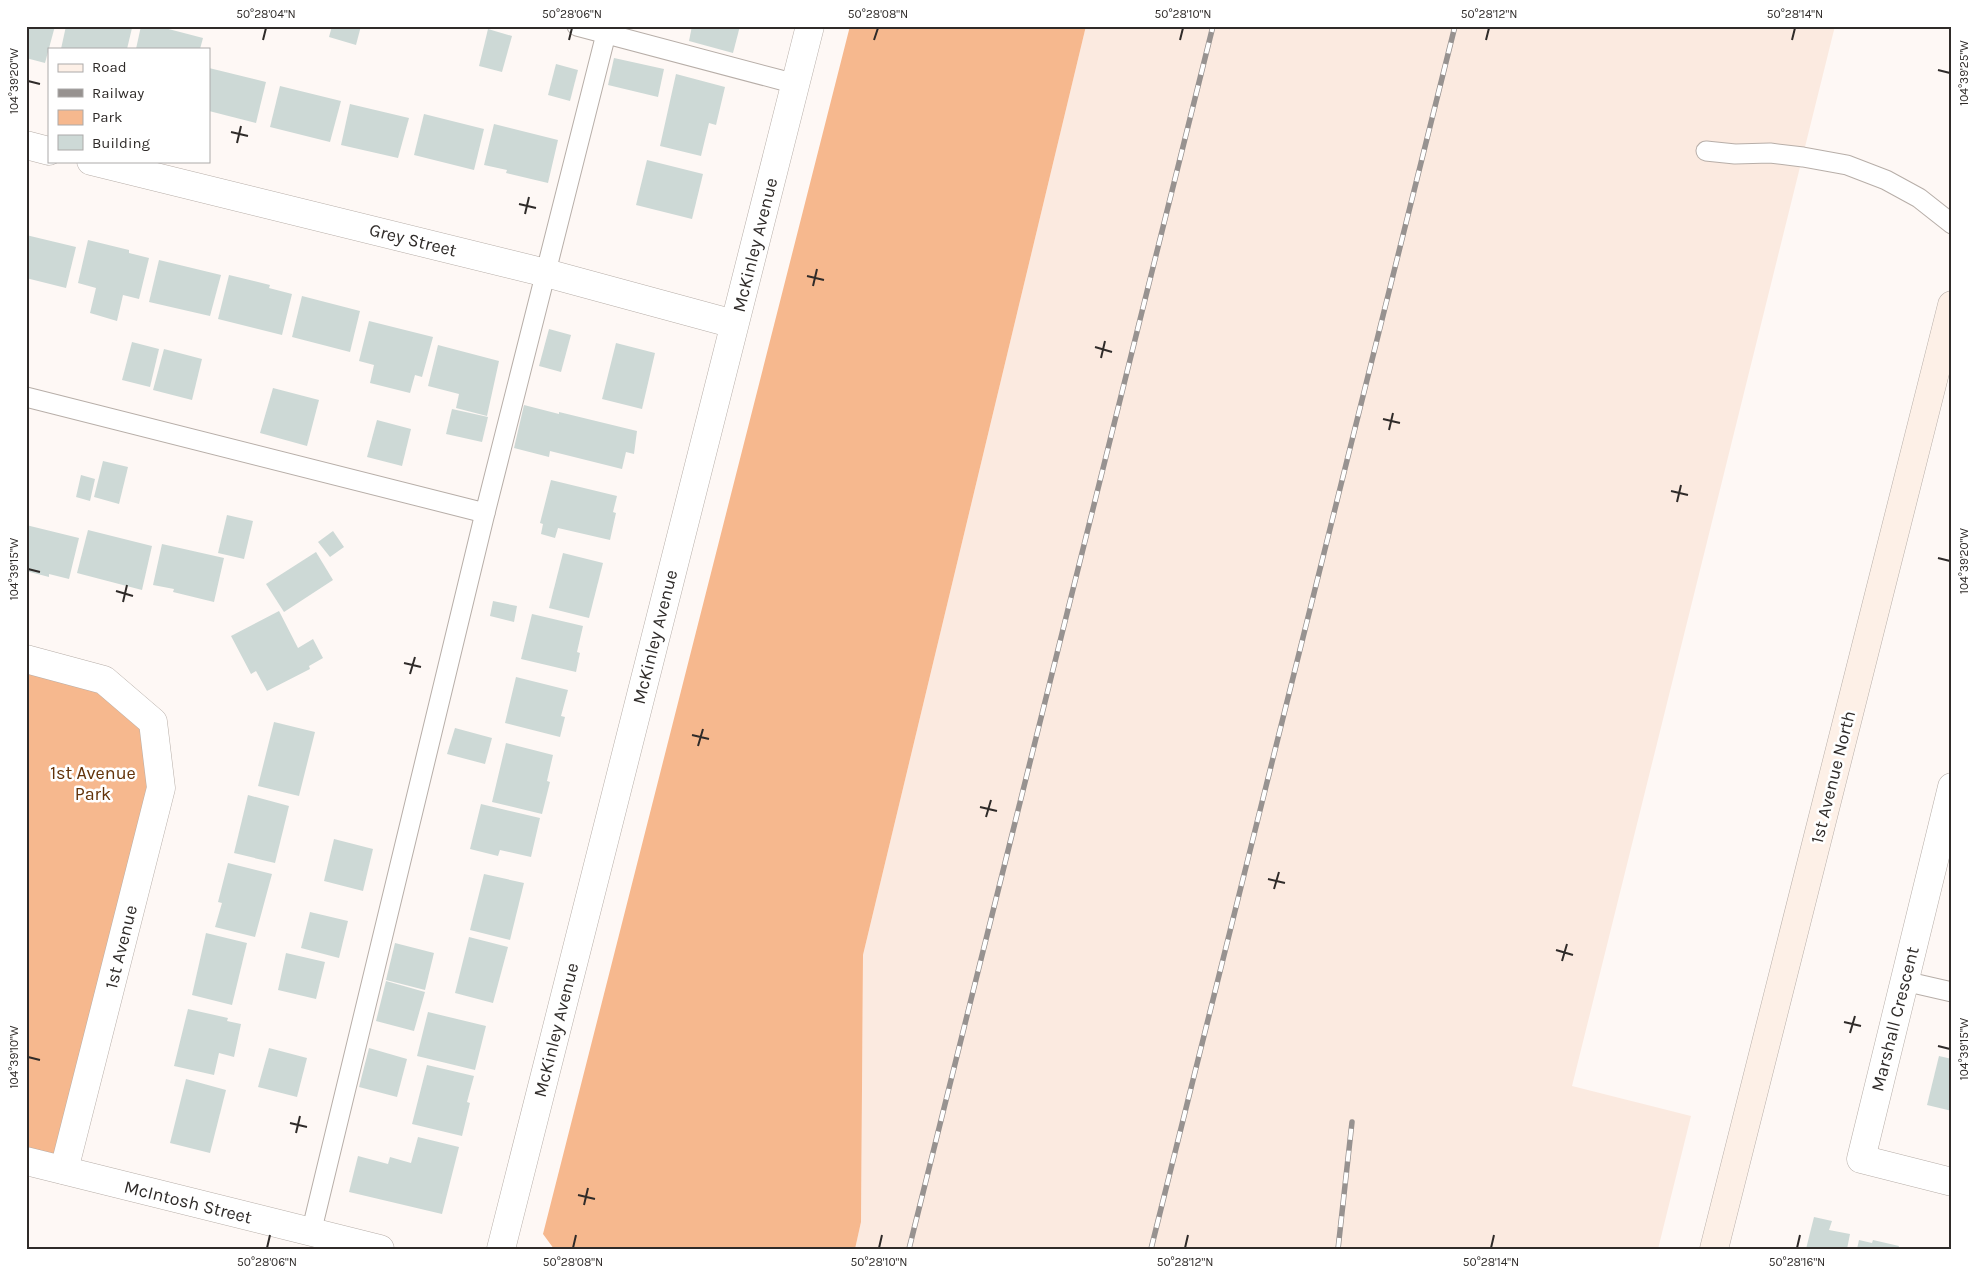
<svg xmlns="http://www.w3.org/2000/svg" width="1978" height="1275" viewBox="0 0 1978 1275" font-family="Karla,sans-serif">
<rect width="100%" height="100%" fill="#fef8f5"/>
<polygon fill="#fbeae0" points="1086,26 1835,26 1572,1086 1691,1116 1658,1249 855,1249 861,1222 863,955"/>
<g fill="#f6b88e">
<polygon points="850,26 1086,26 863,955 861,1222 855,1249 554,1249 543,1234"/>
<polygon points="26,659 104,680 153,722 161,788 64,1170 26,1161"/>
</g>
<g fill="#cdd9d6">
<polygon points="26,26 55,26 45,63 26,58"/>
<polygon points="66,26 123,26 132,28 127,49 61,49"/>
<polygon points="141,26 157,26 203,38 200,49 136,49"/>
<polygon points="332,26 361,26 356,45 329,37"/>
<polygon points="692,26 740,26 733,53 689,41"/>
<polygon points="488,29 512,36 502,72 479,66"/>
<polygon points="614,58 664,69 658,97 608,85"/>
<polygon points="556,64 578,70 570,101 548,95"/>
<polygon points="209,68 266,82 256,123 209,111"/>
<polygon points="676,74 725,87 716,125 709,123 701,156 660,146"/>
<polygon points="280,86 341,101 330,142 270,127"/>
<polygon points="350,104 409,118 398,158 341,145"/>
<polygon points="424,114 484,129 474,170 414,155"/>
<polygon points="494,124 558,140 548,183 506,173 507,170 484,165"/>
<polygon points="647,160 703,174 692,219 636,205"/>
<polygon points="26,235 76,247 66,288 26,278"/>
<polygon points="88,240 129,250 129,253 149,258 139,299 123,295 117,321 90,313 96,288 78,283"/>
<polygon points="159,260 221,275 210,316 149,302"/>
<polygon points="229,275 270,285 269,288 292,294 282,335 218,319"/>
<polygon points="302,296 360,311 350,352 292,337"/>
<polygon points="369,321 433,337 422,377 415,375 410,393 370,383 374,365 359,361"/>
<polygon points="549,329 571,335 561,372 539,366"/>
<polygon points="132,342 159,349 150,387 122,380"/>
<polygon points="616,343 655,353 642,409 602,399"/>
<polygon points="438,345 499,361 487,416 456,408 459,394 428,386"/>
<polygon points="164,349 202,359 192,400 153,390"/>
<polygon points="273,388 319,400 307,446 260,433"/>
<polygon points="524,405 559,414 559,412 637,431 634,454 626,452 622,469 550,451 549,457 514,448"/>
<polygon points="452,409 488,417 482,442 446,434"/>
<polygon points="377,420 411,429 402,466 367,457"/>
<polygon points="103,461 128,467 119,504 94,497"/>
<polygon points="81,475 95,479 90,501 76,497"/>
<polygon points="551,480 617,496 613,512 616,513 610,540 558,528 555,538 541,534 543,524 540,523"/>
<polygon points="227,515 253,521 244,559 218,553"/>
<polygon points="26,525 79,538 69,579 49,574 49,577 26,571"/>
<polygon points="88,530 152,546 142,590 77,573"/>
<polygon points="333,531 344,547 330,557 318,542"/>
<polygon points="162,544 224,558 214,602 173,592 174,589 153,585"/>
<polygon points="316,552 333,580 284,612 266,584"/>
<polygon points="563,553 603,563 589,618 549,608"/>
<polygon points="493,601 517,606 514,622 490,616"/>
<polygon points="279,611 298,648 313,639 323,658 309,666 310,669 267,691 256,671 251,674 231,636"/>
<polygon points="532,614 583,626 577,652 580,653 576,672 521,659"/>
<polygon points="516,677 568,690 561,716 565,717 560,737 505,723"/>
<polygon points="274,722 315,732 299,796 258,786"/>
<polygon points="455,728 492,738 485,764 447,754"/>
<polygon points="506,743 553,755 547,781 550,782 542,814 492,802"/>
<polygon points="248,795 289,806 275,863 234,853"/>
<polygon points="481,804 540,818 531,857 500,850 498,856 470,849"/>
<polygon points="334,839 373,849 363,891 324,881"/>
<polygon points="228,863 272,874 255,937 215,927 222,903 218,902"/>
<polygon points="484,874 524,883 510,940 470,930"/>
<polygon points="310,912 348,921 339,958 301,948"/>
<polygon points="206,933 247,943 232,1005 192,995"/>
<polygon points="469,937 508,947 493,1003 455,993"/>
<polygon points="395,943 434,953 425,990 386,980"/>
<polygon points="286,953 325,962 316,999 278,990"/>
<polygon points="386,981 425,992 414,1031 376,1021"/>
<polygon points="188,1009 228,1018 227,1021 241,1024 234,1057 219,1053 214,1075 174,1066"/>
<polygon points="428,1012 486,1026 475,1070 417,1056"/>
<polygon points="269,1048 307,1058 297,1097 258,1087"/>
<polygon points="369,1048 407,1059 397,1097 359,1087"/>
<polygon points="1939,1056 1952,1059 1952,1111 1927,1105"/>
<polygon points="427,1065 474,1076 467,1102 470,1103 462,1136 412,1124"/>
<polygon points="186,1079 226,1090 210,1153 170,1143"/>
<polygon points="418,1137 459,1147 442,1214 349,1192 358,1156 388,1164 390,1157 411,1163"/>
<polygon points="1814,1217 1832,1221 1829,1230 1850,1234 1847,1249 1806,1249"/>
<polygon points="1859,1240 1872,1243 1873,1240 1899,1246 1898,1249 1857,1249"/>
</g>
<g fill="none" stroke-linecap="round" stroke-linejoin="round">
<g stroke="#b7aea8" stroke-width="21">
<g id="service">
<polyline points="577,26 796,84"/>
<polyline points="1706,151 1735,154 1770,153 1803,157 1847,165 1886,180 1919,198 1952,224"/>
<polyline points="26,397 485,513"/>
<polyline points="1904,981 1952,992"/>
<polyline points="311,1233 485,513 608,26"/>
</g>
</g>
<g stroke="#b7aea8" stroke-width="29">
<g id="minor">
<polyline points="26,145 49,151"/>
<polyline points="91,161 546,273 734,324"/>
<polyline points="26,659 104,680 153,722 161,788 64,1170"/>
<polyline points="1952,787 1861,1159 1952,1182"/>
<polyline points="26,1161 380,1249"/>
<polyline points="501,1249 810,26"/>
</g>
</g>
<g stroke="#b7aea8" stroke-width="29">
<polyline id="secondary" points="1714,1249 1952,305"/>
</g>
<use href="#service" stroke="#fff" stroke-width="19"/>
<use href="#minor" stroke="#fff" stroke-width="28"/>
<use href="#secondary" stroke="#fdf0e7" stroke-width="28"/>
<g stroke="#979290" stroke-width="5.5">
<g id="rail">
<polyline points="909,1249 1213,26"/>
<polyline points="1151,1249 1455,26"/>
<polyline points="1338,1249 1352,1122"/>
</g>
</g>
<use href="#rail" stroke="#fff" stroke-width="4" stroke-dasharray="11" stroke-linecap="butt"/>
</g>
<path fill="none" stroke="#2f2b29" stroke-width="2" d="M263,40L266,28M569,40L572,28M874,40L878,28M1180,40L1183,28M1486,40L1489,28M1792,40L1795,28M1938,70L1950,73M28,81L40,84M231,132L248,136M237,143L241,126M519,204L536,208M525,214L529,197M807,276L824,280M813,286L817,269M1095,347L1112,352M1101,358L1105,341M1383,419L1400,423M1389,430L1393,413M1671,491L1688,495M1677,502L1681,485M1938,558L1950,561M28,569L40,572M116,591L133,596M123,602L127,585M404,663L421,667M410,674L415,657M692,735L709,739M698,746L703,729M980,807L997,811M986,817L991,800M1268,879L1285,883M1274,889L1279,872M1556,950L1573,955M1562,961L1567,944M1844,1022L1861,1026M1850,1033L1855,1016M1938,1046L1950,1049M28,1057L40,1060M290,1123L307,1127M296,1133L300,1116M578,1195L595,1199M584,1205L588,1188M267,1248L270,1235M573,1248L576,1235M879,1248L882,1235M1185,1248L1188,1235M1491,1248L1494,1235M1797,1248L1800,1235"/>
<g text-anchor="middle" stroke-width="5" stroke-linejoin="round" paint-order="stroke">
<g font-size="18" fill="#2f2b29" stroke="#fff">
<text transform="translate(413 240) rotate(14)" y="6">Grey Street</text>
<text transform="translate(755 245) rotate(-76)" y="6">McKinley Avenue</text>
<text transform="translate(655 637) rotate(-76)" y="6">McKinley Avenue</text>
<text transform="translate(1833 777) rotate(-76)" y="6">1st Avenue North</text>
<text transform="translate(121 947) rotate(-76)" y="6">1st Avenue</text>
<text transform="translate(1895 1019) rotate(-76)" y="6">Marshall Crescent</text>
<text transform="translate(556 1030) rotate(-76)" y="6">McKinley Avenue</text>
<text transform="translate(188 1202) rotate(14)" y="6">McIntosh Street</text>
</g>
<g font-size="18" fill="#623208" stroke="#fff">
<text x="93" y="779">1st Avenue<tspan x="93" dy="21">Park</tspan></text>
</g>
</g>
<rect width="1978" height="1275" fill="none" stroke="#ffffff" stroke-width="55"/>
<rect x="48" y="48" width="162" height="115" fill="#ffffff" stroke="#acaaa9"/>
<rect x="58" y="64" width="25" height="8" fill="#fdf0e7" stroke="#acaaa9"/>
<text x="92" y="72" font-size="15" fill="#2f2b29">Road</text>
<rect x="58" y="89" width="25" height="8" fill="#979290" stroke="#acaaa9"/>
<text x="92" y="98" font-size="15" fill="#2f2b29">Railway</text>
<rect x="58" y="110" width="25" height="15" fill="#f6b88e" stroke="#acaaa9"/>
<text x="92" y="122" font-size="15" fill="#2f2b29">Park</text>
<rect x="58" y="135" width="25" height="15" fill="#cdd9d6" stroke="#acaaa9"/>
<text x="92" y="148" font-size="15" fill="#2f2b29">Building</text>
<rect x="28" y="28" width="1922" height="1220" fill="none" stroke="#2f2b29" stroke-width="2"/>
<g font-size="12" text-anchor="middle" fill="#2f2b29">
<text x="266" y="18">50°28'04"N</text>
<text x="572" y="18">50°28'06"N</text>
<text x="878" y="18">50°28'08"N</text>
<text x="1183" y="18">50°28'10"N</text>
<text x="1489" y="18">50°28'12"N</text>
<text x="1795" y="18">50°28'14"N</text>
<text transform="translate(1964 73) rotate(-90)" y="4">104°39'25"W</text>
<text transform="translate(14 81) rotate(-90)" y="4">104°39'20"W</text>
<text transform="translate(1964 561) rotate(-90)" y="4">104°39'20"W</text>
<text transform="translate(14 569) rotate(-90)" y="4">104°39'15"W</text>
<text transform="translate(1964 1049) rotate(-90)" y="4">104°39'15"W</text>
<text transform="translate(14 1057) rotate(-90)" y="4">104°39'10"W</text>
<text x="267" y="1266">50°28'06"N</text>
<text x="573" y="1266">50°28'08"N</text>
<text x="879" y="1266">50°28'10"N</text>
<text x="1185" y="1266">50°28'12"N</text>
<text x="1491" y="1266">50°28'14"N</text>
<text x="1797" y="1266">50°28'16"N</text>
</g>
</svg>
